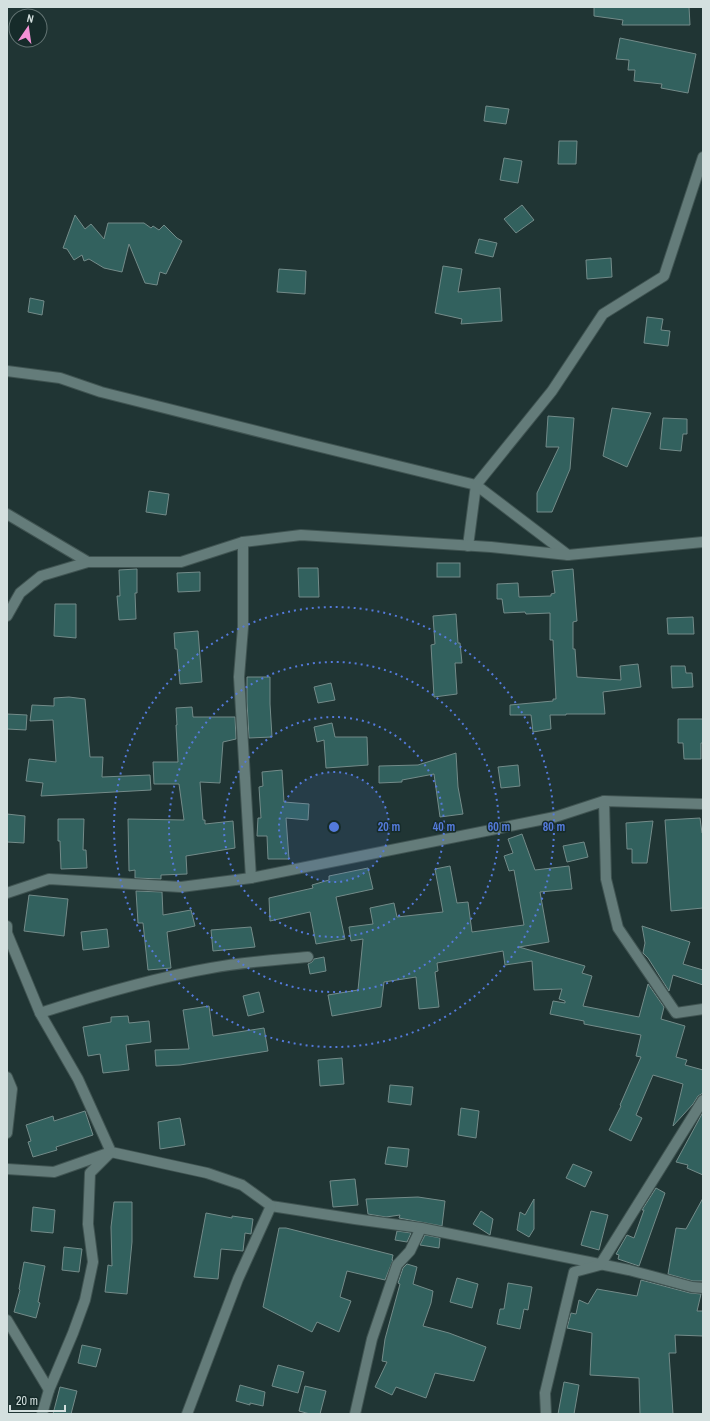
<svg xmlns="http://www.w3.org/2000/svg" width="710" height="1421" viewBox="0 0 710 1421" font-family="'Archivo Narrow',sans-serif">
<rect width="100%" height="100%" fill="#203534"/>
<g fill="#32615e" stroke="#738b89">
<polygon points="594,7 689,7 690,25 622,25 623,20 594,16"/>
<polygon points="620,38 696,54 688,93 661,88 662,84 634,81 635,70 628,70 629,60 616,59"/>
<polygon points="486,106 509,109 506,124 484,121"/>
<polygon points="559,141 577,141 576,164 558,164"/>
<polygon points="504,158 522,161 518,183 500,180"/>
<polygon points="522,205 534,220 516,233 504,219"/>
<polygon points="75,215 85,229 91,224 104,239 108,223 144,223 151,228 153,226 159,230 164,225 177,238 182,241 166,274 160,272 157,285 145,283 129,244 122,272 104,268 89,259 84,261 82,255 74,260 67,249 63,248"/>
<polygon points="479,239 497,243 493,257 475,253"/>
<polygon points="611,258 612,277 587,279 586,260"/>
<polygon points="443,266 462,269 458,292 500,288 502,321 461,324 462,319 435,313"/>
<polygon points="279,269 306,271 305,294 277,292"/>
<polygon points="30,298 44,301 42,315 28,312"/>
<polygon points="647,317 663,319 661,330 670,331 668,346 644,343"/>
<polygon points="612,408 651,413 627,467 603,456"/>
<polygon points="548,416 574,418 570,469 552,512 537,512 537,493 559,447 546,447"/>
<polygon points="663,418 687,419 687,434 683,434 681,451 660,449"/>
<polygon points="149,491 169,494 166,515 146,512"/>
<rect x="437" y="563" width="23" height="14"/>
<polygon points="298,568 318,568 319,597 299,597"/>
<polygon points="137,569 137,593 135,593 136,619 119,620 117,596 120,596 119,570"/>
<polygon points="573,569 577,621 573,622 573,649 575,649 577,677 621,680 620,666 638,664 641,687 603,692 605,714 566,714 566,715 550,715 551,729 533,732 531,715 510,715 510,705 553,701 553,699 556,699 553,640 550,640 550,613 526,614 525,612 504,613 502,599 497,599 497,584 518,583 519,597 551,596 551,594 555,593 552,571"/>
<polygon points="200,572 200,591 178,592 177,573"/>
<polygon points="55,604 76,604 76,638 54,636"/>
<polygon points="456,614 458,643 460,643 462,663 455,663 457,694 434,697 431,645 435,644 433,616"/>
<polygon points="693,617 694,634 668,634 667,618"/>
<polygon points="198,631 202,682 180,684 177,649 175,649 174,633"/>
<polygon points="671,666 685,666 686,673 692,673 693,687 672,688"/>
<polygon points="247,677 270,677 270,704 272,737 249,738 247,702"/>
<polygon points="331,683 335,700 318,703 314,687"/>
<polygon points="69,697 85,699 90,757 103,757 102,777 150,775 151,790 41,796 43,783 26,781 29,759 56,762 53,720 30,721 32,705 54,706 54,698"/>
<polygon points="192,707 193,717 235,717 236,739 223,742 220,783 200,782 203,820 205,820 205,824 233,821 235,848 186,856 187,874 161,875 161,879 135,878 135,870 129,871 128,819 184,820 179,784 154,784 153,762 178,762 176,725 177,725 176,708"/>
<polygon points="7,714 27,715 26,730 7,729"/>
<polygon points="678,719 703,719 703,743 701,743 701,759 684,759 683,743 678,743"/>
<polygon points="332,723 335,737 367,737 368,765 326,768 324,740 317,742 314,727"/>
<polygon points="456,753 458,787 463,814 440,817 434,774 402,780 402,782 379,783 379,766 418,765"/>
<polygon points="518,765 520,786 501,788 498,767"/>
<polygon points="282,770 284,802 309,804 308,820 286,818 289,859 268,859 267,836 257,836 258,818 261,818 259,787 263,786 262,772"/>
<polygon points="7,814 25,816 24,843 7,842"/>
<polygon points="700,818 702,833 703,833 703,908 671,911 665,820"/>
<polygon points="58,819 84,819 83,850 86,850 87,868 61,869 60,841 58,841"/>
<polygon points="653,821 647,863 632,863 632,849 627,849 626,823"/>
<polygon points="522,834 535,870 569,866 572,889 540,892 549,942 519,947 585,966 582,973 592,976 583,1006 639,1017 648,984 664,1007 661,1019 685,1026 676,1057 687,1060 685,1065 703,1070 703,1093 698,1096 693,1104 673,1126 683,1084 653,1075 636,1115 642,1118 631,1141 609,1130 621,1106 620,1105 641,1057 636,1056 641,1035 584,1024 584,1021 550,1014 553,1001 565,1003 565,1001 559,999 562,989 534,990 532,961 505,965 503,951 437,963 438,971 435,972 439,1007 419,1009 416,977 384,982 381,1007 332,1016 328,995 358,990 363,939 351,941 349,927 373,924 370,908 394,903 397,917 443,912 435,869 450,866 457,903 468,902 472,932 524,925 514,870 509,871 504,856 513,853 508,839"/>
<polygon points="584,842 588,857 567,862 563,846"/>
<polygon points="368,868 373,889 336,897 345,939 316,944 310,912 270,921 269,898 313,888 312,885 329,880 329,876"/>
<polygon points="136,891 162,892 163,915 191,910 195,926 167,932 171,968 148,970 143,923 138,923"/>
<polygon points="29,895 68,899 64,936 24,931"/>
<polygon points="642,926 690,942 683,964 703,970 703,985 673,975 669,991 648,958 643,953 645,943"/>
<polygon points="251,927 255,947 213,951 211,930"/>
<polygon points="107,929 109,947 83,950 81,932"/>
<polygon points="324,957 326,971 310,974 308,964 312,962 314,959"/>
<polygon points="259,992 264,1012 248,1016 243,996"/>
<polygon points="209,1006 213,1036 264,1028 268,1051 180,1065 156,1066 155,1050 189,1049 183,1010"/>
<polygon points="128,1016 129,1023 149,1021 151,1042 126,1045 129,1070 103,1073 100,1054 88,1056 83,1027 111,1022 111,1017"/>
<polygon points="342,1058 344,1084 320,1086 318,1060"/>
<polygon points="390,1085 413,1087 411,1105 388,1102"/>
<polygon points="461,1108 479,1111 476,1138 458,1135"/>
<polygon points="85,1111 93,1135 56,1147 57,1150 33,1157 28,1142 31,1141 26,1125 53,1116 54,1121"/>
<polygon points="703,1112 703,1175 687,1168 688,1165 676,1162"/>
<polygon points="180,1118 185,1145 160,1149 158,1122"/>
<polygon points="388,1147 409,1149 407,1167 385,1164"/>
<polygon points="573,1164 592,1172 585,1187 566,1178"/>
<polygon points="355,1179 358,1205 333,1207 330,1181"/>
<polygon points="656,1188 665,1193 639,1266 618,1259 619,1255 616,1254 627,1235 634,1238 644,1210 642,1210"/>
<polygon points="418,1197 445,1201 442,1226 399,1218 400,1215 386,1217 368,1214 366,1199"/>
<polygon points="703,1198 703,1281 693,1281 668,1274 676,1228 686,1229"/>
<polygon points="534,1199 534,1229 529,1237 517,1230 520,1212 525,1215"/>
<polygon points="114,1202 132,1202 132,1242 127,1294 105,1292 108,1265 112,1266 111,1227"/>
<polygon points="33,1207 55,1210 53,1233 31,1231"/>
<polygon points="481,1211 493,1219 490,1235 473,1224"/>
<polygon points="591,1211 608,1215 599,1250 581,1245"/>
<polygon points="206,1213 232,1218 232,1216 253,1219 251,1234 245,1233 243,1251 221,1249 218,1279 194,1277"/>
<polygon points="279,1228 286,1228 393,1255 392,1260 393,1260 385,1280 347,1271 340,1297 351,1301 339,1332 317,1322 312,1332 263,1307"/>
<polygon points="397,1231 411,1233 407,1242 395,1240"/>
<polygon points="425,1235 440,1238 439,1248 420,1245"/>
<polygon points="64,1247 82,1249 79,1272 62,1270"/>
<polygon points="24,1262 45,1266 38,1302 40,1303 36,1318 14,1312 20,1290 19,1289"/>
<polygon points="407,1264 417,1267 413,1284 433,1291 431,1303 423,1326 449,1333 486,1347 474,1381 435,1373 426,1398 396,1387 392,1395 375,1387 387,1362 382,1361 385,1339 400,1284 398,1283 403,1268"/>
<polygon points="457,1278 478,1284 472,1308 450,1302"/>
<polygon points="641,1280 690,1293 701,1294 697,1311 703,1311 703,1336 675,1335 676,1353 669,1353 673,1414 640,1414 639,1378 590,1375 592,1333 567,1328 571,1313 576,1314 579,1300 588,1304 597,1289 637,1296"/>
<polygon points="508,1283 532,1287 528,1310 524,1309 520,1329 497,1324 500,1309 504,1309"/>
<polygon points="82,1345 101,1349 96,1367 78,1363"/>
<polygon points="278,1365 304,1372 298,1393 272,1386"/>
<polygon points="564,1382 579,1385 574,1414 558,1414"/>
<polygon points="240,1385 265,1392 263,1406 250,1403 250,1405 236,1401"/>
<polygon points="305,1386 326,1391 320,1414 310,1414 299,1411"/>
<polygon points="60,1387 77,1391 71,1414 53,1414"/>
</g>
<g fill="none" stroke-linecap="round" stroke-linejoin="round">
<g stroke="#405452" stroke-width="12">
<g id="minor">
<polyline points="7,371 60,378 101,392 296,441 476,485 568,555"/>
<polyline points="7,514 88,562"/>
<polyline points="243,542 243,627 239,677 251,878"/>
<polyline points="468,546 476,485 552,391 603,314 664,276 703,157"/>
<polyline points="7,616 20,593 41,576 88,562 181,562 243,542 301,535 491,547 568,555 703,542"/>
<polyline points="604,801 606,879 618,928 676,1013 703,1009"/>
<polyline points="7,893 49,879 181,887 251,878 555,817 604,801 703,804"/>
<polyline points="7,926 7,933 40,1013 78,1079 111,1152 207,1173 242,1185 271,1206 355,1219 421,1228 629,1270 692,1287 703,1288"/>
<path d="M40,1013C96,995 153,978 211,968C243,962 276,960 308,957"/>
<polyline points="7,1077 12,1089 7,1133"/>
<polyline points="7,1169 54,1172 111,1152 90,1173 88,1224 93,1262 85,1300 73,1333 49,1390 7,1320"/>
<polyline points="42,1414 49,1390"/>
<polyline points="187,1414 238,1279 271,1206"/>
<polyline points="355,1414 372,1339 397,1265 410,1251 421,1228"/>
<polyline points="546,1414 545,1393 574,1272 600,1265 703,1100"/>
</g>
</g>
<use href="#minor" stroke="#647c7a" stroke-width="10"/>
</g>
<circle cx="334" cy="827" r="55" fill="#547ada" fill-opacity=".12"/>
<g fill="none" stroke="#547ada" stroke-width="2" stroke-dasharray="2 4">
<circle cx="334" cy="827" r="55"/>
<circle cx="334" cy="827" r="110"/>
<circle cx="334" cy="827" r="165"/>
<circle cx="334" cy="827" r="220"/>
</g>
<circle cx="334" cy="827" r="6" fill="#547ada" stroke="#162b2a" stroke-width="2"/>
<g font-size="12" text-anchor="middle" font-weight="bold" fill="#547ada" stroke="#162b2a" stroke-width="3" stroke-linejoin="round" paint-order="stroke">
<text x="389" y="831">20 m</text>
<text x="444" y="831">40 m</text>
<text x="499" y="831">60 m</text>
<text x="554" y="831">80 m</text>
</g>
<rect width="710" height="1421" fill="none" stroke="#d4e0df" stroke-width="16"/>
<g transform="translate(28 28) rotate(13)"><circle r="19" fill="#162b2a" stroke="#627372"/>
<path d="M0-3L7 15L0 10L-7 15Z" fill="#f391d6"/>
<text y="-6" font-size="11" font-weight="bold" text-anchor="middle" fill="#d4e0df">N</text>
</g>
<path d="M10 1405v6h55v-6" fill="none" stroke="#d4e0df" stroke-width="2"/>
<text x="16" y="1405" font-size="12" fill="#d4e0df" stroke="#162b2a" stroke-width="3" paint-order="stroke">20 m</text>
</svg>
